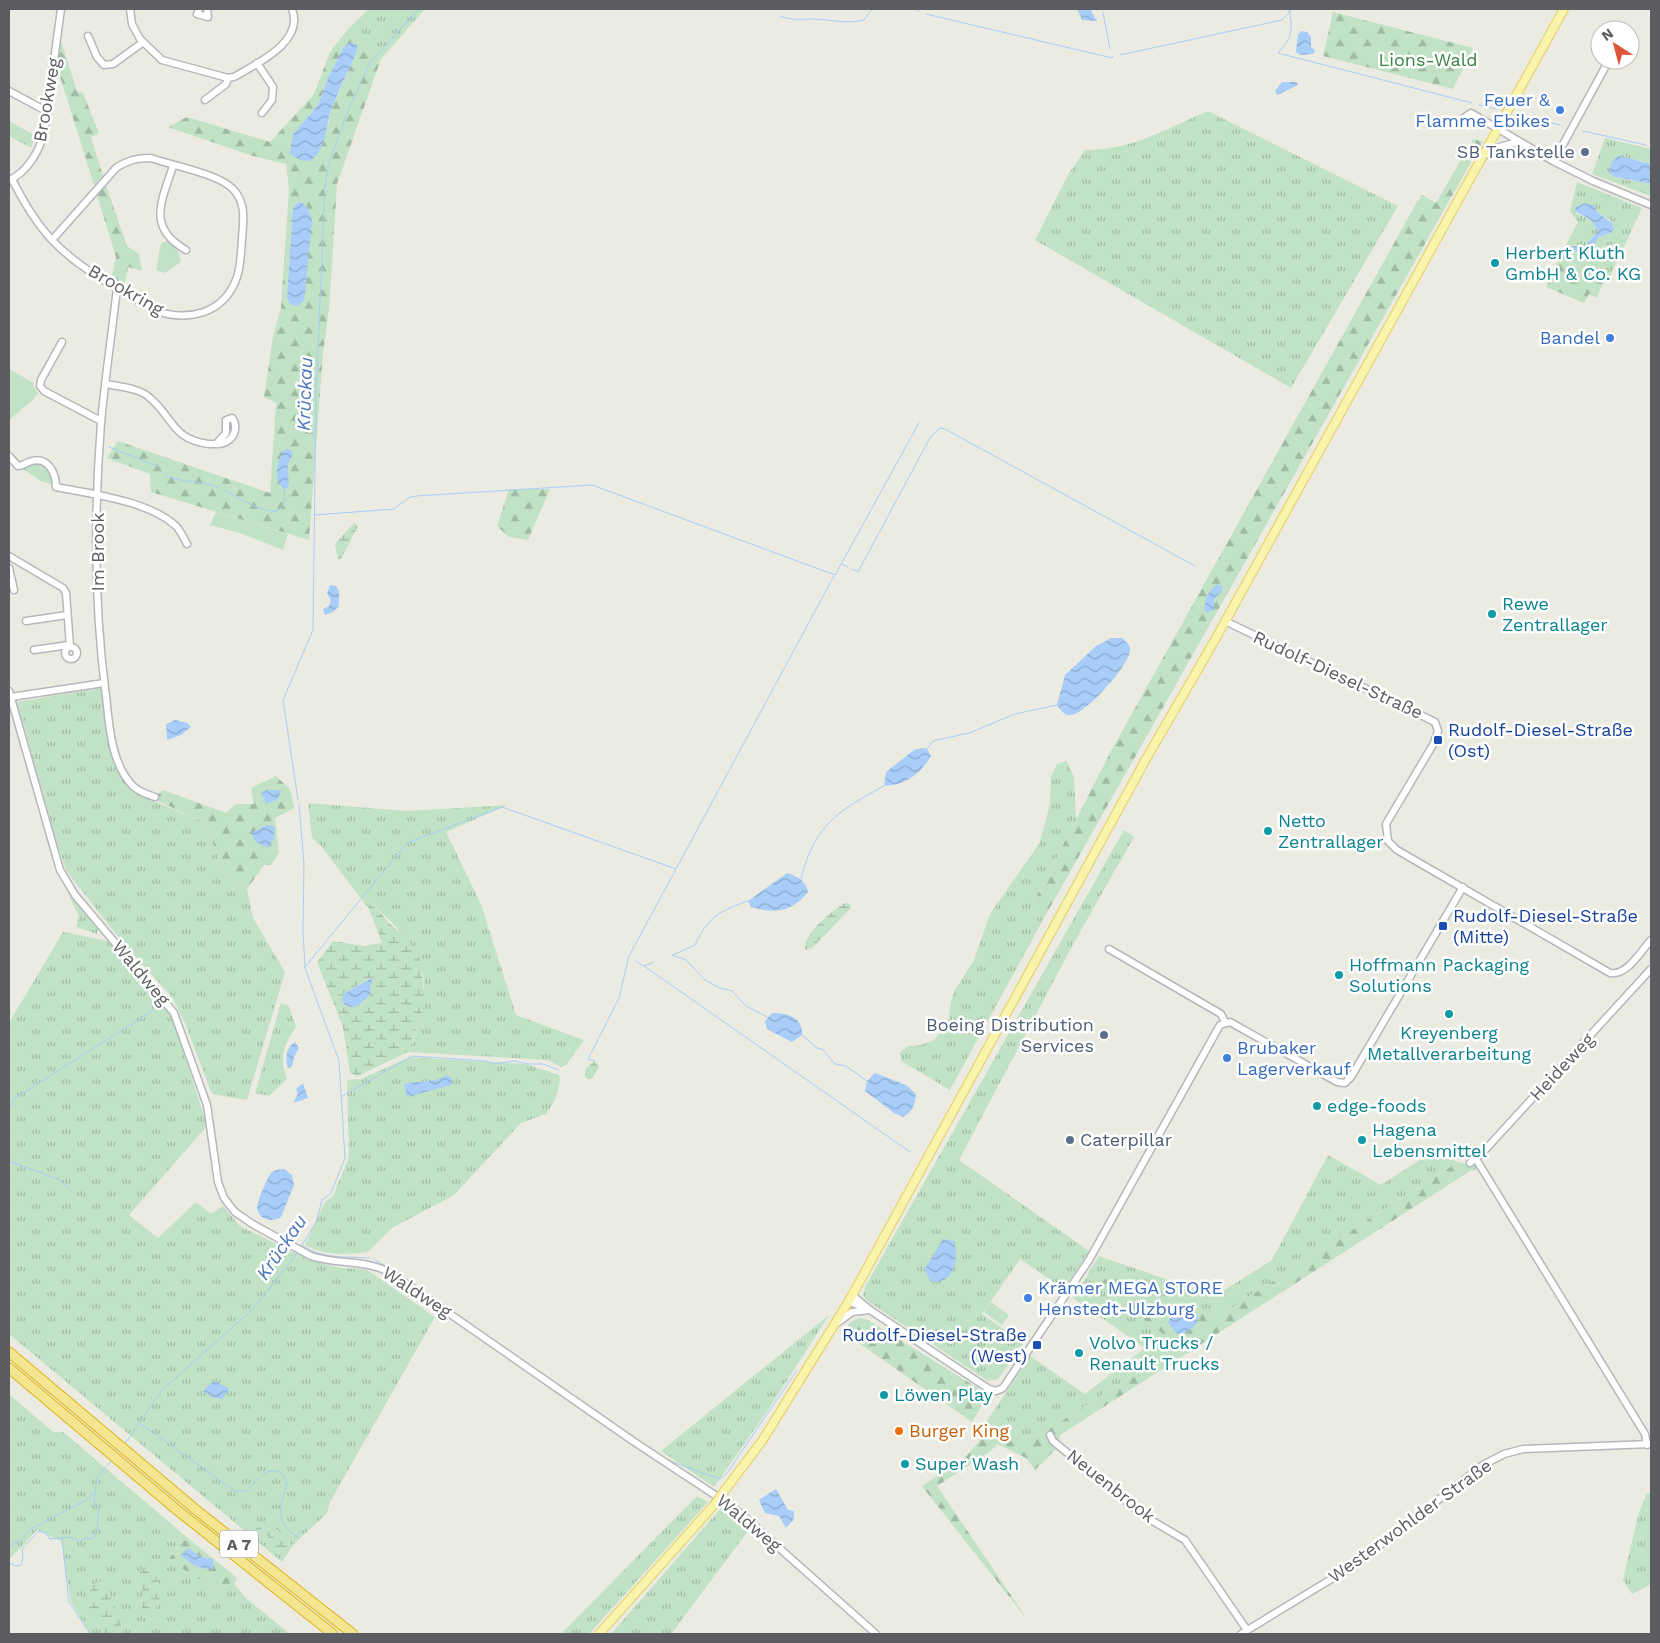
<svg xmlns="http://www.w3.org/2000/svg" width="1660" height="1643" viewBox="0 0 1660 1643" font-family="'Work Sans',sans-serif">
<defs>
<pattern id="grass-tufts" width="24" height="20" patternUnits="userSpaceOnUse" patternTransform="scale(1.25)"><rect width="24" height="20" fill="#c1e2c4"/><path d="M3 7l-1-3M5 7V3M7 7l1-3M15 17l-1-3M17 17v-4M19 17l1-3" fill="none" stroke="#a0baa3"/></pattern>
<pattern id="forest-firs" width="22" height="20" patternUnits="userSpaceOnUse" patternTransform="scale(1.25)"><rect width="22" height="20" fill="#c1e2c4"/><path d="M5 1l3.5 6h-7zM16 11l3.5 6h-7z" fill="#a0baa3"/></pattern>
<pattern id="wetland-marsh" width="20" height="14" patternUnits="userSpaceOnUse" patternTransform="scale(1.25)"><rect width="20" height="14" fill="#c1e2c4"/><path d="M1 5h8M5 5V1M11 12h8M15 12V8" fill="none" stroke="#a0baa3"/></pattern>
<pattern id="water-waves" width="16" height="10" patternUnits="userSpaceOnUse" patternTransform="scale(1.25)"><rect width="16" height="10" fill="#a7cdf8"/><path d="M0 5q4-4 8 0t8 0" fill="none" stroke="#8baacc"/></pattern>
</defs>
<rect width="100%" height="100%" fill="#ecebe2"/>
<g fill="url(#grass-tufts)" fill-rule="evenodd">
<polygon points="369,9 425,9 381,59 348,29"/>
<path d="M1208,111L1398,206L1291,388L1035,240L1069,173L1085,150C1134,150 1165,129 1208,111Z"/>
<polygon points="9,121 36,136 31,148 9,136"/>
<polygon points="1605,138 1651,149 1651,164 1638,160 1622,179 1651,184 1651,196 1592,174"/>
<path d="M1577,182L1642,208L1609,278L1559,258L1578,222L1570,211ZM1584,203L1594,205L1597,212L1610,220L1614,227L1610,233L1597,238L1592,248L1582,254L1571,249L1574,245L1585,246L1598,231L1591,220L1576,213L1579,205Z"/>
<path d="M38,462C48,467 53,473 53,485L41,481L23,469L28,465Z"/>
<polygon points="101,688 112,756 128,785 139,795 202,821 212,839 223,873 247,889 253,918 285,972 247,1100 212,1094 185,1023 172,997 123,943 67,872 60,853 17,702"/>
<polygon points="1067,761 1074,777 1076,820 1030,910 1044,918 950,1090 901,1061 900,1052 909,1046 921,1045 934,1040 948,1024 951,1001 955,990 974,960 990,914 1039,844 1050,805 1051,777 1057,764"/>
<path d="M308,803L406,811L508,805L446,832L481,904L516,1015L584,1040L566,1065L561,1067L548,1060L408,1052C424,1013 435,977 407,940C399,928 383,915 373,904L369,909L321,846L312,838Z"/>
<polygon points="1124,830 1134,837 1076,939 959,1160 1089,1251 1064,1289 1020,1259 982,1314 1024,1343 998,1379 988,1381 866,1300 863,1295 865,1287"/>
<polygon points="68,894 98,928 97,934 76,927 79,916"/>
<polygon points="63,932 112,942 171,1011 207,1126 129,1215 158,1238 196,1202 211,1214 223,1206 240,1226 309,1260 342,1268 366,1269 435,1317 330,1502 327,1513 293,1545 282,1562 9,1334 9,1023"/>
<path d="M281,1003L289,1006L296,1027C283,1046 279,1057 287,1079L269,1096L255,1093Z"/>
<path d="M410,1057L526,1064L559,1075L560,1081L555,1100L546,1114L521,1123L454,1195L392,1228L368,1252C345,1254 327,1257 305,1245L325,1202L333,1196L349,1157L347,1080L361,1079Z"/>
<polygon points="1431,1152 1458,1162 1227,1311 1205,1314 1187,1308 1161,1312 1090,1270 1099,1256 1215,1296 1272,1260 1328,1155 1381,1185 1420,1160 1430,1159"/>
<polygon points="1087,1277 1179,1346 1046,1431 1026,1439 1013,1435 989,1418 1030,1356 1085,1394 1145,1348 1073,1298"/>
<polygon points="829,1315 768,1410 714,1487 661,1451"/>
<polygon points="9,1394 53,1432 63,1432 189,1539 182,1542 168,1559 216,1589 234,1584 247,1599 290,1634 90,1634 71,1602 61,1541 37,1530 9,1560"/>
<polygon points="1647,1493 1651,1494 1651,1584 1632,1594 1623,1580 1639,1512"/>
<polygon points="697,1496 708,1502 589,1634 561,1634"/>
<polygon points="721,1508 748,1531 671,1634 611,1634"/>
</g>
<g fill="url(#forest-firs)" fill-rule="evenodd">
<polygon points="1333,12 1473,48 1453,89 1323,56"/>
<path d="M348,29L381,59L337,184L329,309L323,353L309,540L151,492L150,474L107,458L118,441L270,493L276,403L264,397L273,337L281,308L289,189L286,164L253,156L168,127L187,117L270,142L314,94L330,52ZM357,45V51L331,110L328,126L293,134L318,105L328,78L343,48ZM302,202L308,209L287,297L293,208L297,203ZM281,456L288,461L287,472L278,480L277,467Z"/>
<polygon points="61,41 77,91 83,93 99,133 91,137 103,176 94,185 57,67"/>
<polygon points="1473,139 1483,141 1044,918 1030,910 1110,753 1417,202 1422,195 1436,203"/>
<polygon points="106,185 127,246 139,254 142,271 128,267 124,288 111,280 116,257 97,195"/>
<polygon points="1559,258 1605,278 1597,298 1589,294 1584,303 1546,287"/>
<polygon points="509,489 550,489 528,540 509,537 497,526"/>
<polygon points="276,776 290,789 294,808 275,818 279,853 271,865 264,865 247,889 223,873 212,839 202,821 153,799 163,790 226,813 236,804 254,804 251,788"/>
<polygon points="1458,1162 1477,1166 1475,1170 1470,1171 1060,1435 1057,1448 1035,1470 1026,1458 997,1444 991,1451 937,1486 1029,1622 922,1486 964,1459 986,1433 981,1429 989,1418 1013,1435 1026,1439 1046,1431 1179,1346 1087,1277 1090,1270 1161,1312 1187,1308 1205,1314 1227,1311"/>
<polygon points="860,1318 868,1320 981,1390 986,1399 972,1422 843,1332 852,1321"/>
<polygon points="189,1539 237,1578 234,1584 216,1589 168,1560 182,1542"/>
</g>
<g fill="url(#wetland-marsh)" fill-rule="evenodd">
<polygon points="354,523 358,526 356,530 341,559 338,560 335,544"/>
<path d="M845,903L850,904L851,908L812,948L805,950C802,934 832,911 845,903Z"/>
<path d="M373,904L389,923L407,938L421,962L425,1004L408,1052L358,1076L350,1073L343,1027L317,962L333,941L363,946L382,943L369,909ZM372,977L370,987L371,993L361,1005L343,994Z"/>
<polygon points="595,1061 599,1067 592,1079 587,1079 585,1076 586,1068"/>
<polygon points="277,1522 281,1537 293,1545 282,1555 269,1547 269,1537 266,1533 254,1532 260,1524"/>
<polygon points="144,1568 155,1575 163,1592 152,1616 146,1619 141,1615 143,1593 140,1572"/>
<path d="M101,1581L108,1587L124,1634H105C101,1625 91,1616 89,1607C86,1597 91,1582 101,1581Z"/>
</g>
<g fill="#c1e2c4">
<polygon points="167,241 177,249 181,262 165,273 156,270 161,243"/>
<polygon points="9,369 34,383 33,386 38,393 33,400 9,420"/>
<polygon points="216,512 288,534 283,550 243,534 210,525"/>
<polygon points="991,1302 1009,1315 1002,1325 984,1312"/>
</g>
<g fill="url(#water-waves)">
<polygon points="1077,9 1090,9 1097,21 1082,20"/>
<polygon points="1302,31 1307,32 1311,37 1311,47 1315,50 1313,54 1300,55 1296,52 1298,34"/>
<path d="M351,42L357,45V51C349,70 339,89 332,108C325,126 327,149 310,161L300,160L290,154L293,134L318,105L328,78L343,48Z"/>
<polygon points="1282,82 1296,82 1298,85 1277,95 1275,91"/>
<path d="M1620,156L1651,164V184L1616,177L1609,173C1610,165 1612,159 1620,156Z"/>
<polygon points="302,202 308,209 312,220 305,294 303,302 297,306 290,304 287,297 293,208 297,203"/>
<polygon points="1584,203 1594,205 1597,212 1612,223 1614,229 1612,232 1599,237 1590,250 1582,254 1571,249 1572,246 1585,246 1598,231 1591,220 1575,211 1576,207"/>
<path d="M287,449L291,450L293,455C283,467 291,475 288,488L284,489C272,481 277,462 283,451Z"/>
<polygon points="1217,584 1222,586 1222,591 1214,599 1214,610 1207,613 1204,608 1207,595"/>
<polygon points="330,585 336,586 339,591 339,606 333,612 325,615 323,609 329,606 331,601 327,593"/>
<path d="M1111,638H1122C1126,642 1130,644 1130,650C1131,663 1083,719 1068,715C1063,714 1060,709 1057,705L1065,675L1095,647Z"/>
<polygon points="175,720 188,723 191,727 181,735 167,740 166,724"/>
<path d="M922,748L927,749L931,756C919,775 906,785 884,786L886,772L914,750Z"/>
<polygon points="267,790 281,790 278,799 266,804 261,793"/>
<polygon points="267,825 275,827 274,839 268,848 256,842 251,833"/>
<path d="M787,873C798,877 805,880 808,892C792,912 775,914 751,907L748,901Z"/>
<path d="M373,977L370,987L371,993C363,1003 352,1015 342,1001L343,994Z"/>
<path d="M772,1013C787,1013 803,1017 802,1035L792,1042L767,1029L765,1021Z"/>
<path d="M295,1042L299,1048L294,1057L292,1067L288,1068C285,1058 286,1047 295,1042Z"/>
<path d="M875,1073L906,1085L916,1094C915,1105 913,1111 903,1117L894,1113L865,1091L867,1081Z"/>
<path d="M448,1075L452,1079L451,1085L407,1097L404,1084C422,1080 430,1084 448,1075Z"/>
<polygon points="303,1083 308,1098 293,1103 298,1094 296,1089"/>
<path d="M284,1169L292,1175L294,1185L281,1217C272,1223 259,1220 257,1208C257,1202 268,1175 272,1172C276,1170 280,1169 284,1169Z"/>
<path d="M943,1239L954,1241C959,1259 955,1284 931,1282L924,1270Z"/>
<path d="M1183,1314L1198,1316C1198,1327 1190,1330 1181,1334L1176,1333L1168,1322L1171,1317Z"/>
<polygon points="216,1381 230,1389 222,1399 212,1397 203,1391 211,1383"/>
<polygon points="776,1489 788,1510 794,1511 794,1519 786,1528 779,1516 765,1513 759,1500"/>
<path d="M188,1548L201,1557L213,1559V1569C202,1570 189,1564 181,1555Z"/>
</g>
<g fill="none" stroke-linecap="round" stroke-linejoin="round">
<g stroke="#a7cdf8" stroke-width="1">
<polyline points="916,9 919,11"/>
<path d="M1289,9C1293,29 1293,37 1278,53L1472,103"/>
<polyline points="1103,13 1110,49"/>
<polyline points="926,14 1112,58 1113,56"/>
<path d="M780,16C792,21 802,19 814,19C832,20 846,24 864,20L872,9"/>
<polyline points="1120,55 1282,20 1292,9"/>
<polyline points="1479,105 1496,109"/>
<polyline points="1519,115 1560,125"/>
<polyline points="1583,131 1646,145"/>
<polyline points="109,447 159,467"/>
<path d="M165,474C178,484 200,479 219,488"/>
<path d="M224,490C241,498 291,534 284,489"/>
<polyline points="315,515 394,509 410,497 416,496 592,485 835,575 919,423"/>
<polyline points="842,564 848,567"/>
<polyline points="852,569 858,572 931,436 940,428 945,429 1195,566"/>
<polyline points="927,749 933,741 969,733 1015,714 1057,705"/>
<polyline points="298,800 283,700 313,630 316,394 325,185 329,163 345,118 370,62 419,9"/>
<polyline points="299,804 304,864 303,930 305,968 339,1061 345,1158 331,1193 322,1200 316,1222 301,1247"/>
<polyline points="676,869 834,576"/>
<path d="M801,879C814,825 838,811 884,786"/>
<polyline points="672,955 686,960 705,980 720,988 732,991 746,1006 767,1017"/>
<path d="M673,955L695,945C708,917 719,911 748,901"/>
<polyline points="636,961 644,966 654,962"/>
<polyline points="644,966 910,1152"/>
<polyline points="305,967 407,843 502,807 676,869 629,956 619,998 588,1059 595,1061"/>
<polyline points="802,1035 817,1048 822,1049 835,1064 846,1066 867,1081"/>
<polyline points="341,1097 412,1056 486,1061 495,1064 514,1061 528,1064 543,1064 559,1070"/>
<polyline points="9,1109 15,1098 154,1010"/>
<polyline points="9,1161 60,1180 70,1190"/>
<path d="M302,1245C323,1260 345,1256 369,1258"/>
<polyline points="374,1259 391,1270"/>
<path d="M141,1424L235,1491H246C258,1481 266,1465 282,1473L287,1483C280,1507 274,1521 297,1537L300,1532"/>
<polyline points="124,1445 163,1389 252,1310 298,1252"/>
<polyline points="667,1460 720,1479 727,1473 797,1370"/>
<polyline points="62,1539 69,1602 90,1634"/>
<polyline points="9,1547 23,1538 31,1529 88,1499 96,1491"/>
<polyline points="9,1562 15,1566 21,1565 23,1558 22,1549 39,1531 46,1533 50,1539 69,1537 79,1541 85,1538 93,1539 97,1530 99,1507 94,1504 97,1477 112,1460"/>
</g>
<g stroke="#b5b7bc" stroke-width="9">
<g id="minor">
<path d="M130,9L132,24L140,39L162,60L228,78L234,77C256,64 305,42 292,9"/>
<polyline points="199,9 197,14 208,17 207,9"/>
<polyline points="88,36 97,57 104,65 113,64 142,43"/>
<polyline points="257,63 273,87 272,100 262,113"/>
<polyline points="9,91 48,112"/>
<polyline points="205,100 226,84 228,78"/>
<polyline points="1457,123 1471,113 1553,161 1593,181 1651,205"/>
<polyline points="1482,157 1499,147 1518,142"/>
<polyline points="1554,161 1609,60"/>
<path d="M173,166C162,201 146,227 186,250"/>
<path d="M12,179C23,201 35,222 52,240C79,269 119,289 153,310C187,322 224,315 237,277C241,265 241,252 242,239C243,221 247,204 233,189C217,173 173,166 151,158C137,158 128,160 116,168L52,240"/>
<path d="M9,180C27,173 39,151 44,134L61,9"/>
<path d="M117,288C112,333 105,378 101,423C94,513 94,606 106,696C109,724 111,763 132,785C138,792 147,794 155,797"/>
<polyline points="62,342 41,380 40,386 44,391 101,421"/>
<path d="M106,384C120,387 140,388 150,398C173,417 172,440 209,444C217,444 224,445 230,439C236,434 237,424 232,418L226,420V433L216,444"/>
<path d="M9,456L18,466C23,466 25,463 29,462C47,455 56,472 56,487C92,494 150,501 177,527C181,532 184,538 187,544"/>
<polyline points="9,556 63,588 66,593 70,646"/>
<polyline points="9,568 14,590"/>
<polyline points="26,621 67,615"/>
<path d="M1225,621L1435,722L1438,731L1434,743L1386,824L1388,841L1397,850L1610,973C1627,976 1641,951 1651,940"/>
<circle cx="71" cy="653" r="6"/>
<polyline points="34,650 69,645"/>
<path d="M9,691L60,870L75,895L174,1013L207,1105L218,1182L224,1198L235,1212L254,1225L311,1256C337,1265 366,1259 391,1273L633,1441L733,1507L876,1634"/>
<polyline points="11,697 104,683"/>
<polyline points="1109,949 1221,1014 1225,1022"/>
<polyline points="1476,1159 1645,1434 1647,1445"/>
<polyline points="1470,1163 1484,1151 1651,969"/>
<polyline points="852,1295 870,1310 989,1389 996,1391 1003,1388 1089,1260 1220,1025 1230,1022 1337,1082 1345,1083 1351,1077 1463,887"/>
<polyline points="849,1301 866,1309"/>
<polyline points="837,1323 852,1312 870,1310"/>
<polyline points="1050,1435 1053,1441 1144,1516 1185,1540 1247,1630"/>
<polyline points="1241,1634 1356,1564 1483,1465 1504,1454 1523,1449 1651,1444"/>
</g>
</g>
<g stroke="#e6ce62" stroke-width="10">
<g id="major">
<polyline points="725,1490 762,1441 849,1301 1146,759 1216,638 1564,9"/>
<polyline points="599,1634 714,1505"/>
</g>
</g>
<g stroke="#ddb212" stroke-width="11">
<g id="highway">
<polyline points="9,1352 195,1509 353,1634"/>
<polyline points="9,1368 177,1510 333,1634"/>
</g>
</g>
<use href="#minor" stroke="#fff" stroke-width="6"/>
<use href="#major" stroke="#f8f4ab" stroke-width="8"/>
<use href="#highway" stroke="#f4e591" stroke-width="9"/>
<g stroke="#e6ce62" stroke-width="10" stroke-linecap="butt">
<polyline id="major-bridge" points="714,1505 725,1490"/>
</g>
<use href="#major-bridge" stroke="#f8f4ab" stroke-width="8"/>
</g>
<g fill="#3f7fe0" stroke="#fff" stroke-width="2">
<circle cx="1560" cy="110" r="5"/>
<circle cx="1610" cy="338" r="5"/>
<circle cx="1227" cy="1058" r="5"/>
<circle cx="1028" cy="1298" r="5"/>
</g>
<g fill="#5c6f8a" stroke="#fff" stroke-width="2">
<circle cx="1585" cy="152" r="5"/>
<circle cx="1104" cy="1035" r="5"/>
<circle cx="1070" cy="1140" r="5"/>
</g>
<g fill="#0f9aa8" stroke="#fff" stroke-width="2">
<circle cx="1495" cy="263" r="5"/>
<circle cx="1492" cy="614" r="5"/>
<circle cx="1268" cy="831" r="5"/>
<circle cx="1339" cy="975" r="5"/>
<circle cx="1449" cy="1014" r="5"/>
<circle cx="1317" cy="1106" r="5"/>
<circle cx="1362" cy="1140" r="5"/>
<circle cx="1079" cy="1353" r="5"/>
<circle cx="884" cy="1395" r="5"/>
<circle cx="905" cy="1464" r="5"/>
</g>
<g fill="#1a4fb4" stroke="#fff" stroke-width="2">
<rect x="1433" y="735" width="10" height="10" rx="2.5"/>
<rect x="1438" y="921" width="10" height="10" rx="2.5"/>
<rect x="1032" y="1340" width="10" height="10" rx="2.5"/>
</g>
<circle fill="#e8710a" stroke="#fff" stroke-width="2" cx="899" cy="1431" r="5"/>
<g text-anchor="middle" stroke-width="5" stroke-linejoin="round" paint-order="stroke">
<rect fill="#fff" stroke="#8c8e91" stroke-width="1" x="220" y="1530.5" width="38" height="27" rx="4"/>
<g font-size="16" font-weight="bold" fill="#5b5d62">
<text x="239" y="1550">A 7</text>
</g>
<g font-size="18" fill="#3b8145" stroke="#fff">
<text x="1428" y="66">Lions-Wald</text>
</g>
<g font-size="18" fill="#5b5d62" stroke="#fff">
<text transform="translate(47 100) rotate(-80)" y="6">Brookweg</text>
<text transform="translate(126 290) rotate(30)" y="6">Brookring</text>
<text transform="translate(98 552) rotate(-90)" y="6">Im Brook</text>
<text transform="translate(1338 675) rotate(25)" y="6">Rudolf-Diesel-Straße</text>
<text transform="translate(141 973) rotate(50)" y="6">Waldweg</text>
<text transform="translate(1562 1067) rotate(-47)" y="6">Heideweg</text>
<text transform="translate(417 1292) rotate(33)" y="6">Waldweg</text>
<text transform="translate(1111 1486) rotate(38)" y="6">Neuenbrook</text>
<text transform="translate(1410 1521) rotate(-36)" y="6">Westerwohlder Straße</text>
<text transform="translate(749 1523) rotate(40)" y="6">Waldweg</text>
</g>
<g font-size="18" fill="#366cbe" stroke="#fff" text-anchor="end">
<text x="1550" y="106">Feuer &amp;<tspan x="1550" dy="21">Flamme Ebikes</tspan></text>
<text x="1600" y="344">Bandel</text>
<text x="1237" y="1054" text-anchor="start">Brubaker<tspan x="1237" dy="21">Lagerverkauf</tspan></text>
<text x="1038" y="1294" text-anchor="start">Krämer MEGA STORE<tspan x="1038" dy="21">Henstedt-Ulzburg</tspan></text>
</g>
<g font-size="18" fill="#4e5e75" stroke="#fff" text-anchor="end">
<text x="1575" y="158">SB Tankstelle</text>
<text x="1094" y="1031">Boeing Distribution<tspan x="1094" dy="21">Services</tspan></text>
<text x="1080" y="1146" text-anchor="start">Caterpillar</text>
</g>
<g font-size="18" fill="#0d838f" stroke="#fff" text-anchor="start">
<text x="1505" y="259">Herbert Kluth<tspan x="1505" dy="21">GmbH &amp; Co. KG</tspan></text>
<text x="1502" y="610">Rewe<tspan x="1502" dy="21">Zentrallager</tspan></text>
<text x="1278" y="827">Netto<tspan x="1278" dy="21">Zentrallager</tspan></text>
<text x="1349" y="971">Hoffmann Packaging<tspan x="1349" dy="21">Solutions</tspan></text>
<text x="1449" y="1039" text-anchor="middle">Kreyenberg<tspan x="1449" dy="21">Metallverarbeitung</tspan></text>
<text x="1327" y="1112">edge-foods</text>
<text x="1372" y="1136">Hagena<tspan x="1372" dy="21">Lebensmittel</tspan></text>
<text x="1089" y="1349">Volvo Trucks /<tspan x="1089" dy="21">Renault Trucks</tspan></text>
<text x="894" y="1401">Löwen Play</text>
<text x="915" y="1470">Super Wash</text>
</g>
<g font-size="18" fill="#164399" stroke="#fff" text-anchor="start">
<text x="1448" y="736">Rudolf-Diesel-Straße<tspan x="1448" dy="21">(Ost)</tspan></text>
<text x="1453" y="922">Rudolf-Diesel-Straße<tspan x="1453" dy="21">(Mitte)</tspan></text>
<text x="1027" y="1341" text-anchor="end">Rudolf-Diesel-Straße<tspan x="1027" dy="21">(West)</tspan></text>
</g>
<g font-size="18" fill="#c56008" stroke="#fff" text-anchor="start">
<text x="909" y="1437">Burger King</text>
</g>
<g font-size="19" font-style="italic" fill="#4c76b9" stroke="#fff">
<text transform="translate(304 394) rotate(-88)" y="7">Krückau</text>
<text transform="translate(281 1247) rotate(-56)" y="7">Krückau</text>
</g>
</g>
<rect width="1660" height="1643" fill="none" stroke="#5b5d62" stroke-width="20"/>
<g transform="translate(1615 45) rotate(324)"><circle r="24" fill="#ffffff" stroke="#bdbec0"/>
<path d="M0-4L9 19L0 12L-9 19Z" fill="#db563a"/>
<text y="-8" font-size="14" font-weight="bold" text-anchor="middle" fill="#5b5d62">N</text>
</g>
</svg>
